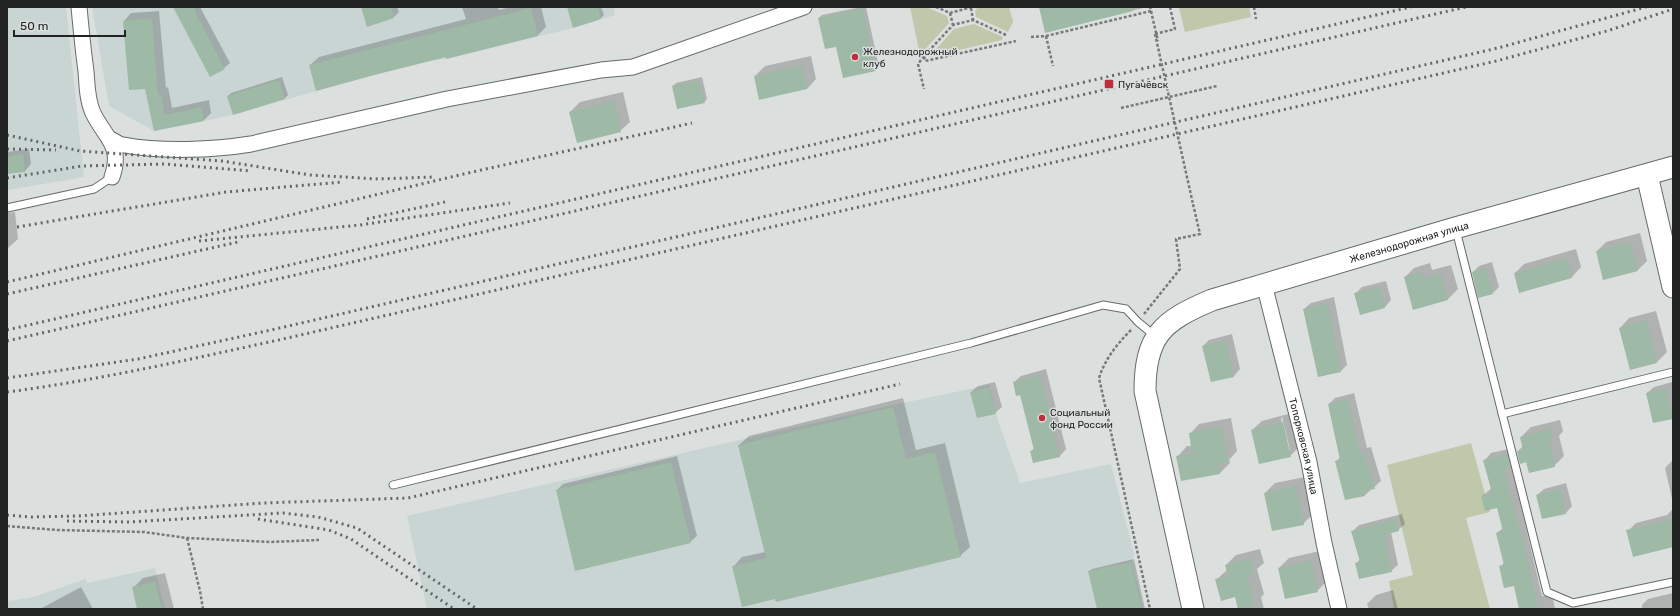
<svg xmlns="http://www.w3.org/2000/svg" width="1680" height="616" viewBox="0 0 1680 616" font-family="Rubik,sans-serif">
<rect width="100%" height="100%" fill="#dbdfde"/>
<g fill="#c9d5d3">
<polygon points="7,7 66,7 84,177 7,190"/>
<polygon points="92,7 614,7 615,15 573,28 446,59 430,61 364,77 233,115 154,131 109,106"/>
<polygon points="989,385 998,421 1020,483 1111,464 1134,554 1132,562 1143,609 427,609 407,516 893,405"/>
<polygon points="155,568 165,609 7,609 7,601 30,598 86,579 87,583"/>
</g>
<g fill="#c0c8ab">
<polygon points="910,7 926,7 947,16 949,23 920,55"/>
<polygon points="978,7 1009,7 1013,22 1008,32 976,17 975,11"/>
<polygon points="1249,7 1251,17 1185,32 1179,8"/>
<polygon points="974,24 1003,37 1002,40 929,57 954,29"/>
<polygon points="1471,443 1490,512 1466,518 1490,609 1394,609 1389,581 1413,575 1387,465"/>
</g>
<g fill="#0003" fill-rule="evenodd">
<polygon points="176,7 200,7 230,63 224,68"/>
<polygon points="362,7 397,7 399,12 394,17 367,25"/>
<polygon points="462,7 498,7 499,10 511,7 541,7 546,27 538,35 447,58 447,56 310,65 319,57 466,19"/>
<polygon points="568,7 601,7 604,15 601,18 574,27"/>
<polygon points="861,7 866,7 879,67 876,70 844,77 837,45 819,18 822,15"/>
<polygon points="1040,7 1147,7 1046,32"/>
<polygon points="159,11 166,88 168,87 172,108 209,100 211,113 204,120 155,130 146,88 130,89 124,21 131,13"/>
<polygon points="811,56 816,79 807,89 755,76 765,66"/>
<polygon points="282,77 288,95 285,98 228,96 231,93"/>
<polygon points="702,77 707,99 704,102 673,86 676,83"/>
<polygon points="623,92 630,122 620,131 570,112 580,102"/>
<polygon points="29,149 31,164 25,171 7,173 7,152"/>
<polygon points="15,212 18,239 7,249 7,213"/>
<polygon points="1640,233 1647,261 1638,270 1597,251 1606,242"/>
<polygon points="1576,249 1581,267 1572,277 1520,292 1515,273 1524,264"/>
<polygon points="1492,262 1499,287 1493,293 1473,272 1479,266"/>
<polygon points="1430,263 1432,270 1451,265 1458,289 1448,299 1413,309 1405,277 1414,268"/>
<polygon points="1386,281 1391,300 1385,307 1361,313 1355,294 1362,287"/>
<polygon points="1334,297 1347,365 1341,371 1304,309 1311,303"/>
<polygon points="1656,311 1667,352 1657,362 1630,369 1620,328 1629,318"/>
<polygon points="1232,334 1240,369 1234,376 1211,381 1203,346 1209,340"/>
<polygon points="1046,369 1066,449 1060,456 1031,452 1034,448 1021,394 1014,382 1021,376"/>
<polygon points="995,382 1002,407 995,413 971,392 978,386"/>
<polygon points="1672,382 1673,386 1673,418 1647,393 1654,387"/>
<polygon points="1354,393 1367,448 1371,447 1381,481 1365,495 1336,461 1341,457 1329,404 1335,398"/>
<polygon points="903,398 916,450 945,443 970,547 960,556 776,598 733,567 742,557 765,552 739,445 749,436"/>
<path d="M1292,413L1300,446L1290,456L1252,430L1262,421ZM1282,417L1290,450H1288L1281,418Z"/>
<polygon points="1231,418 1237,451 1229,460 1230,463 1220,473 1182,480 1178,456 1187,446 1192,446 1190,434 1199,424"/>
<polygon points="1560,420 1563,431 1559,436 1564,456 1554,466 1518,451 1523,446 1521,437 1531,427"/>
<polygon points="1513,448 1516,459 1511,464 1542,596 1552,594 1555,609 1520,609 1515,585 1500,567 1504,563 1497,533 1503,528 1498,507 1482,496 1492,488 1485,460 1491,453"/>
<polygon points="677,456 697,536 690,542 557,490 563,484"/>
<polygon points="1673,460 1673,503 1665,468"/>
<polygon points="1305,477 1313,514 1303,524 1265,493 1275,483"/>
<polygon points="1566,483 1572,506 1566,513 1537,495 1544,489"/>
<polygon points="1673,509 1673,546 1628,531 1636,523 1667,515"/>
<polygon points="1402,514 1405,524 1398,530 1391,532 1398,565 1391,571 1357,563 1360,559 1352,532 1359,525"/>
<polygon points="1260,549 1264,563 1257,569 1264,594 1261,597 1264,609 1239,609 1236,596 1216,580 1227,570 1226,565 1236,555"/>
<polygon points="1320,551 1327,581 1317,591 1279,568 1289,558"/>
<polygon points="1134,559 1145,609 1098,609 1089,572 1092,569"/>
<polygon points="165,573 174,609 138,609 133,588 143,578"/>
<polygon points="81,587 93,609 40,609"/>
<polygon points="1393,590 1398,609 1369,609 1367,604 1376,595"/>
<polygon points="1673,593 1673,609 1642,609 1642,605 1648,599"/>
</g>
<g fill="#9eb9a5">
<polygon points="173,7 195,7 195,12 225,69 210,77"/>
<polygon points="361,7 391,7 394,18 367,27"/>
<polygon points="567,7 598,7 601,19 573,28"/>
<polygon points="1039,7 1132,7 1133,11 1045,33"/>
<polygon points="531,8 538,36 446,59 446,57 378,74 316,91 309,65"/>
<polygon points="863,8 876,71 843,78 836,47 825,49 818,18"/>
<polygon points="152,18 158,95 161,94 165,115 202,107 204,121 154,131 145,89 129,90 123,21"/>
<polygon points="802,65 807,89 759,100 754,76"/>
<polygon points="279,80 285,99 233,115 227,96"/>
<polygon points="699,80 705,103 677,109 672,86"/>
<polygon points="614,101 621,132 577,143 569,112"/>
<polygon points="23,154 25,172 7,174 7,157"/>
<polygon points="1630,242 1638,271 1603,280 1596,251"/>
<polygon points="1567,258 1572,278 1519,293 1514,273"/>
<polygon points="1486,268 1493,294 1478,298 1472,272"/>
<polygon points="1421,272 1423,279 1441,274 1448,300 1413,310 1404,277"/>
<polygon points="1380,287 1385,308 1360,315 1354,293"/>
<polygon points="1328,303 1341,372 1318,377 1303,309"/>
<polygon points="1646,320 1657,363 1630,370 1619,328"/>
<polygon points="1226,340 1234,377 1211,382 1202,346"/>
<polygon points="1040,375 1060,457 1033,463 1030,451 1034,450 1020,395 1016,396 1013,382"/>
<polygon points="989,387 996,414 977,418 970,392"/>
<polygon points="1666,388 1673,419 1653,423 1646,393"/>
<polygon points="1348,399 1360,454 1364,453 1375,489 1364,491 1365,496 1345,500 1335,461 1340,460 1328,404"/>
<polygon points="893,407 906,459 935,452 961,557 776,602 775,599 742,607 732,566 766,558 738,445"/>
<polygon points="1283,422 1291,457 1259,464 1251,430"/>
<polygon points="1222,427 1228,462 1218,464 1220,474 1181,481 1176,456 1192,453 1189,433"/>
<polygon points="1551,429 1554,442 1549,443 1555,467 1529,473 1526,462 1520,464 1517,451 1523,450 1520,437"/>
<polygon points="1507,454 1510,466 1504,468 1528,561 1538,609 1519,609 1514,586 1504,588 1499,566 1504,565 1496,533 1503,531 1497,508 1485,511 1481,496 1492,493 1483,460"/>
<polygon points="671,462 691,543 575,571 556,490"/>
<polygon points="1296,486 1304,525 1272,531 1264,493"/>
<polygon points="1560,489 1566,514 1542,519 1536,495"/>
<polygon points="1396,519 1399,531 1384,535 1392,572 1359,579 1355,563 1360,562 1351,531"/>
<polygon points="1673,519 1673,547 1633,557 1626,530"/>
<polygon points="1251,558 1255,573 1247,575 1255,605 1238,609 1235,597 1221,601 1215,579 1228,576 1225,565"/>
<polygon points="1311,560 1318,592 1285,599 1278,568"/>
<polygon points="1131,562 1142,609 1097,609 1088,571"/>
<polygon points="155,582 162,609 137,609 132,587"/>
</g>
<g fill="none" stroke-linecap="round" stroke-linejoin="round">
<g stroke="#676a6a" stroke-width="9">
<g id="lane">
<polyline points="7,208 94,189 112,177"/>
<polyline points="1456,230 1547,592 1573,603 1673,582"/>
<polyline points="1502,414 1673,372"/>
<polyline points="393,485 971,343 1103,305 1126,309 1138,322 1155,336"/>
</g>
</g>
<g stroke="#676a6a" stroke-width="17">
<g id="street">
<path d="M79,7C81,28 83,50 86,71C87,84 87,100 93,113C105,138 123,145 112,177"/>
<path d="M110,139C115,141 119,145 124,145C161,152 214,150 251,144L447,99L601,70L633,67L804,7"/>
<path id="s1" d="M1264,284L1309,462L1324,543L1339,609"/>
</g>
</g>
<g stroke="#676a6a" stroke-width="23">
<g id="secondary">
<polyline points="1647,175 1673,287"/>
<path id="s2" d="M1193,609L1145,391C1145,336 1162,321 1212,300L1455,228L1673,167"/>
</g>
</g>
<g stroke="#777a79" stroke-width="2.5" stroke-dasharray="3 2" stroke-linecap="butt">
<polyline points="936,7 950,13 972,7"/>
<polyline points="1254,7 1256,19"/>
<polyline points="971,8 973,20"/>
<polyline points="1151,11 1158,41"/>
<polyline points="950,13 953,25"/>
<polyline points="1155,34 1175,29 1170,7"/>
<polyline points="1006,35 973,20 953,25 924,56 925,61 1016,41"/>
<polyline points="1046,36 1053,66"/>
<polyline points="1031,37 1046,36 1151,11 1150,7"/>
<polyline points="924,56 918,64 924,89"/>
<polyline points="1121,108 1217,86"/>
<polyline points="1144,314 1180,269 1176,239 1200,234 1193,204"/>
<path d="M1131,330C1117,344 1105,359 1099,378L1150,609"/>
<polyline points="7,526 57,530 144,532 187,538 270,542 319,540"/>
<polyline points="187,538 200,591 203,609"/>
</g>
<use href="#lane" stroke="#fff" stroke-width="7"/>
<use href="#street" stroke="#fff" stroke-width="15"/>
<use href="#secondary" stroke="#fff" stroke-width="21"/>
<g stroke="#656767" stroke-width="3" stroke-dasharray="2 4" stroke-linecap="butt">
<polyline points="7,135 80,151 222,161 310,175 378,179 434,177"/>
<polyline points="7,149 56,150"/>
<polyline points="7,178 82,166 165,164 251,171"/>
<polyline points="367,219 445,202"/>
<polyline points="17,227 226,192 342,182"/>
<polyline points="199,241 360,225 510,203"/>
<polyline points="7,282 468,173 692,123"/>
<polyline points="7,294 238,242"/>
<polyline points="7,330 1411,7"/>
<polyline points="7,341 1466,7"/>
<polyline points="7,378 138,359 271,330 1498,48 1646,7"/>
<path d="M7,392C100,380 191,359 283,339L1496,61L1607,31L1673,9"/>
<polyline points="7,515 31,517 78,516 263,503 408,498 900,384"/>
<polyline points="258,519 329,530 351,539 454,609"/>
<polyline points="67,521 129,522 283,513 318,517 357,528 477,609"/>
</g>
<polyline stroke="#777a79" stroke-width="2.5" stroke-dasharray="3 2" stroke-linecap="butt" points="1155,34 1193,204"/>
</g>
<g fill="#bf2e3e" stroke="#dbdfde" stroke-width="1.5">
<circle cx="855" cy="57" r="4"/>
<rect x="1104" y="79" width="10" height="10" rx="2"/>
<circle cx="1042" cy="418" r="4"/>
</g>
<g text-anchor="middle" stroke-width="3" stroke-linejoin="round" paint-order="stroke">
<g font-size="10" fill="#212222" stroke="#dbdfde" text-anchor="start">
<text x="863" y="55">Железнодорожный<tspan x="863" dy="12">клуб</tspan></text>
<text x="1118" y="88">Пугачёвск</text>
<text x="1050" y="416">Социальный<tspan x="1050" dy="12">фонд России</tspan></text>
</g>
<g font-size="10" fill="#212222" stroke="#dbdfde">
<text dy="4" stroke="none"><textPath href="#s2" startOffset="552">Железнодорожная улица</textPath></text>
<text dy="4" stroke="none"><textPath href="#s1" startOffset="167">Топорковская улица</textPath></text>
</g>
</g>
<rect width="1680" height="616" fill="none" stroke="#212222" stroke-width="16"/>
<path d="M14 30v6h111v-6" fill="none" stroke="#212222" stroke-width="2"/>
<text x="20" y="30" font-size="12" fill="#212222" stroke="#dbdfde" stroke-width="3" paint-order="stroke">50 m</text>
</svg>
